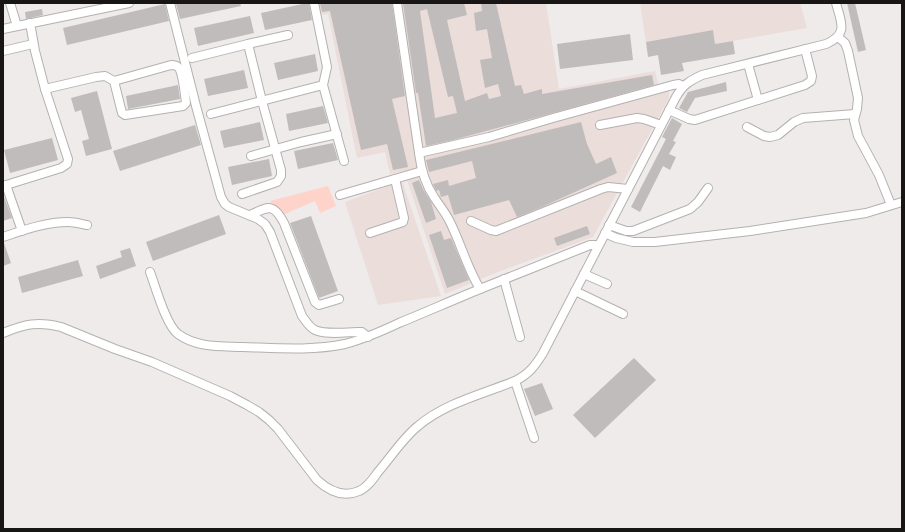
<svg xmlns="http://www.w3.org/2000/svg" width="905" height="532" viewBox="0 0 905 532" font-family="'Varela Round',sans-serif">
<rect width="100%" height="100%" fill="#efebea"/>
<g fill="#eaddda">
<polygon points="317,3 546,3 559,89 655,71 660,92 669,91 669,98 593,237 498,272 445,294 404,171 390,174 385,152 357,158 328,14 319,15"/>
<polygon points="640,3 800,3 807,28 715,44 713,30 646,42"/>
<polygon points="402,181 441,296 378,305 345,202"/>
</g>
<polygon fill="#fdd3ca" points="328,186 336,206 320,213 315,201 285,214 270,201"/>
<g fill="#c0bcbb" fill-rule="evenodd">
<polygon points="182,3 240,3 241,6 180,19 176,4"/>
<polygon points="307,3 309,3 312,20 265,30 261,13"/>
<polygon points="320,3 392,3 405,96 392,99 408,167 393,170 387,144 361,150 330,11 322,12"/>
<path d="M403,3H464L467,15L447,20L465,101L487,93L489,99L501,96L498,84L485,88L480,60L492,58L487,29L476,31L474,13L482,11L481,3H496L515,86L521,85L524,94L542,89V94L652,75L654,85L527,120L453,140L426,146L418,93H416ZM427,9L448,97L453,96L457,113L435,118L420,11Z"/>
<polygon points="847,3 855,3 866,50 858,52"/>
<polygon points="165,4 169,21 67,45 63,28"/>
<polygon points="42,9 43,15 26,19 25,12"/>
<polygon points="250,16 254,33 198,46 194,28"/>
<polygon points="713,30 715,44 733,41 735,54 682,63 684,71 661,75 658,55 648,57 646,42"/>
<polygon points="630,34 633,60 560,69 557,44"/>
<polygon points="315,54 318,71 278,80 274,63"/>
<polygon points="244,70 248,88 208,96 204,79"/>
<polygon points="726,82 727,91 695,98 687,112 679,108 688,92"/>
<polygon points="178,85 180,99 128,109 126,96"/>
<polygon points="97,91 112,149 86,156 82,141 89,139 81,110 75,112 71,98"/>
<polygon points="323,106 328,123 289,131 286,114"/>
<polygon points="672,118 682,124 673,141 676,142 669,154 676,157 670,170 663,166 640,212 631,207 666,139 662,137"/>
<polygon points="260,122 264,140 224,148 220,131"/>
<polygon points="581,122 587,144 596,164 611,157 617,173 544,206 517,217 509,200 454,215 448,195 441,197 439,190 436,191 433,184 448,180 449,186 476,178 472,161 429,172 426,160"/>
<polygon points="195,125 201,145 120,171 113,151"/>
<polygon points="52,138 58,160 10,173 4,150"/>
<polygon points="333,143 338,160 298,169 294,151"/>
<polygon points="269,159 272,176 232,185 228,167"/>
<polygon points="419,180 423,189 431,202 436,219 426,223 412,183"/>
<polygon points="3,194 12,218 3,221"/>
<polygon points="219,215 226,234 153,261 146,242"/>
<polygon points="311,216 338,291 319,298 290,223"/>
<polygon points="587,226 590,234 557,246 554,238"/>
<polygon points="441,231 444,240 451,238 469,280 447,288 429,235"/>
<polygon points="3,243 4,243 11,263 3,266"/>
<polygon points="130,248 136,266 100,279 96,266 122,257 120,251"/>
<polygon points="78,260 83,276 22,293 18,277"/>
<polygon points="634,358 656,380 595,438 573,415"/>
<polygon points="542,383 553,409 535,416 524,389"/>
</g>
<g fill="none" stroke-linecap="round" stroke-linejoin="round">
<g stroke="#b4b1b0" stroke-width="10">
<g id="minor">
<polyline points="10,3 17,26"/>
<path d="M170,3L196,106L221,197L225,204L229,207L258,219L265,224L270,232L302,316C306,321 309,327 315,330C325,335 348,332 359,332H362L368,337"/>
<polyline points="397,3 419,153 489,137 553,118 673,85 679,84 683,86"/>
<path d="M30,23L35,51L45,89L96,77L105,76L114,81L122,113L125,115L183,106L186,103C185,96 183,74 179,68C177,65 174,65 171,65L114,81"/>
<polyline points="3,29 129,3"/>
<polyline points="838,37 845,43 848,51 858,98 857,109 854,120 858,136 879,175 891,205"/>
<polyline points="3,51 33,44"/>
<polyline points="192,58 248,44 288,35"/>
<polyline points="748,64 758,100"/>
<polyline points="323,85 344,161"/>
<polyline points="669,110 689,119 695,120 805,85 811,81 812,76 805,49"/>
<polyline points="211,114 323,85 327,67 314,3"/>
<polyline points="600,125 637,118 644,119 661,125"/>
<polyline points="747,127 764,136 770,137 778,135 794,122 803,118 855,114"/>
<path d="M419,153C421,169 425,184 434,197C439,205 445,212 449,220C461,243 466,266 480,289L590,245H595"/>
<polyline points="251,156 301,142 337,134"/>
<polyline points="6,185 22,231"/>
<polyline points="3,186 61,168 67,164 68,159 45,89"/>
<polyline points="242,194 277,182 281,176 281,170 262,101 248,44"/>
<polyline points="340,195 422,171"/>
<path d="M250,215C268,207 273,202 284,223L315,302L319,305L339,299"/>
<polyline points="471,221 491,230 496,231 601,189 608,187 628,189"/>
<polyline points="609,225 626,231 633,231 690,209 698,202 708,188"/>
<polyline points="370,233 403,222 404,218 395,179"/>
<polyline points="605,233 616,238 633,242 655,242 750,231 866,213 902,202"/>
<path d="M3,237C24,230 46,222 68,222C75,222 81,224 87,225"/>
<path d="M150,272C156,288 166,325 178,334C197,348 221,346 243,347C276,348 312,351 345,344C364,339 382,331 399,323C426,312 453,300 480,289"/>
<polyline points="584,274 607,284"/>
<polyline points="504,279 520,337"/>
<polyline points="575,291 623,314"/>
<path d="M3,333C25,324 38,321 61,327L115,349L152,362L230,396L247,405L259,412L269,420L278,429L317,480C329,491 343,498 359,491C367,488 373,479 378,472C391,457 403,438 418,426C445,403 483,394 515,381C529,374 535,366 543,353L676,97C683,85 689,81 702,75L826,44C849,34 841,22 836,3"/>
<polyline points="515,381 534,438"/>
</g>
</g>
<use href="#minor" stroke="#fff" stroke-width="8"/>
</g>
<rect width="905" height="532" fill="none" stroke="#171615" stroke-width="8"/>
</svg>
